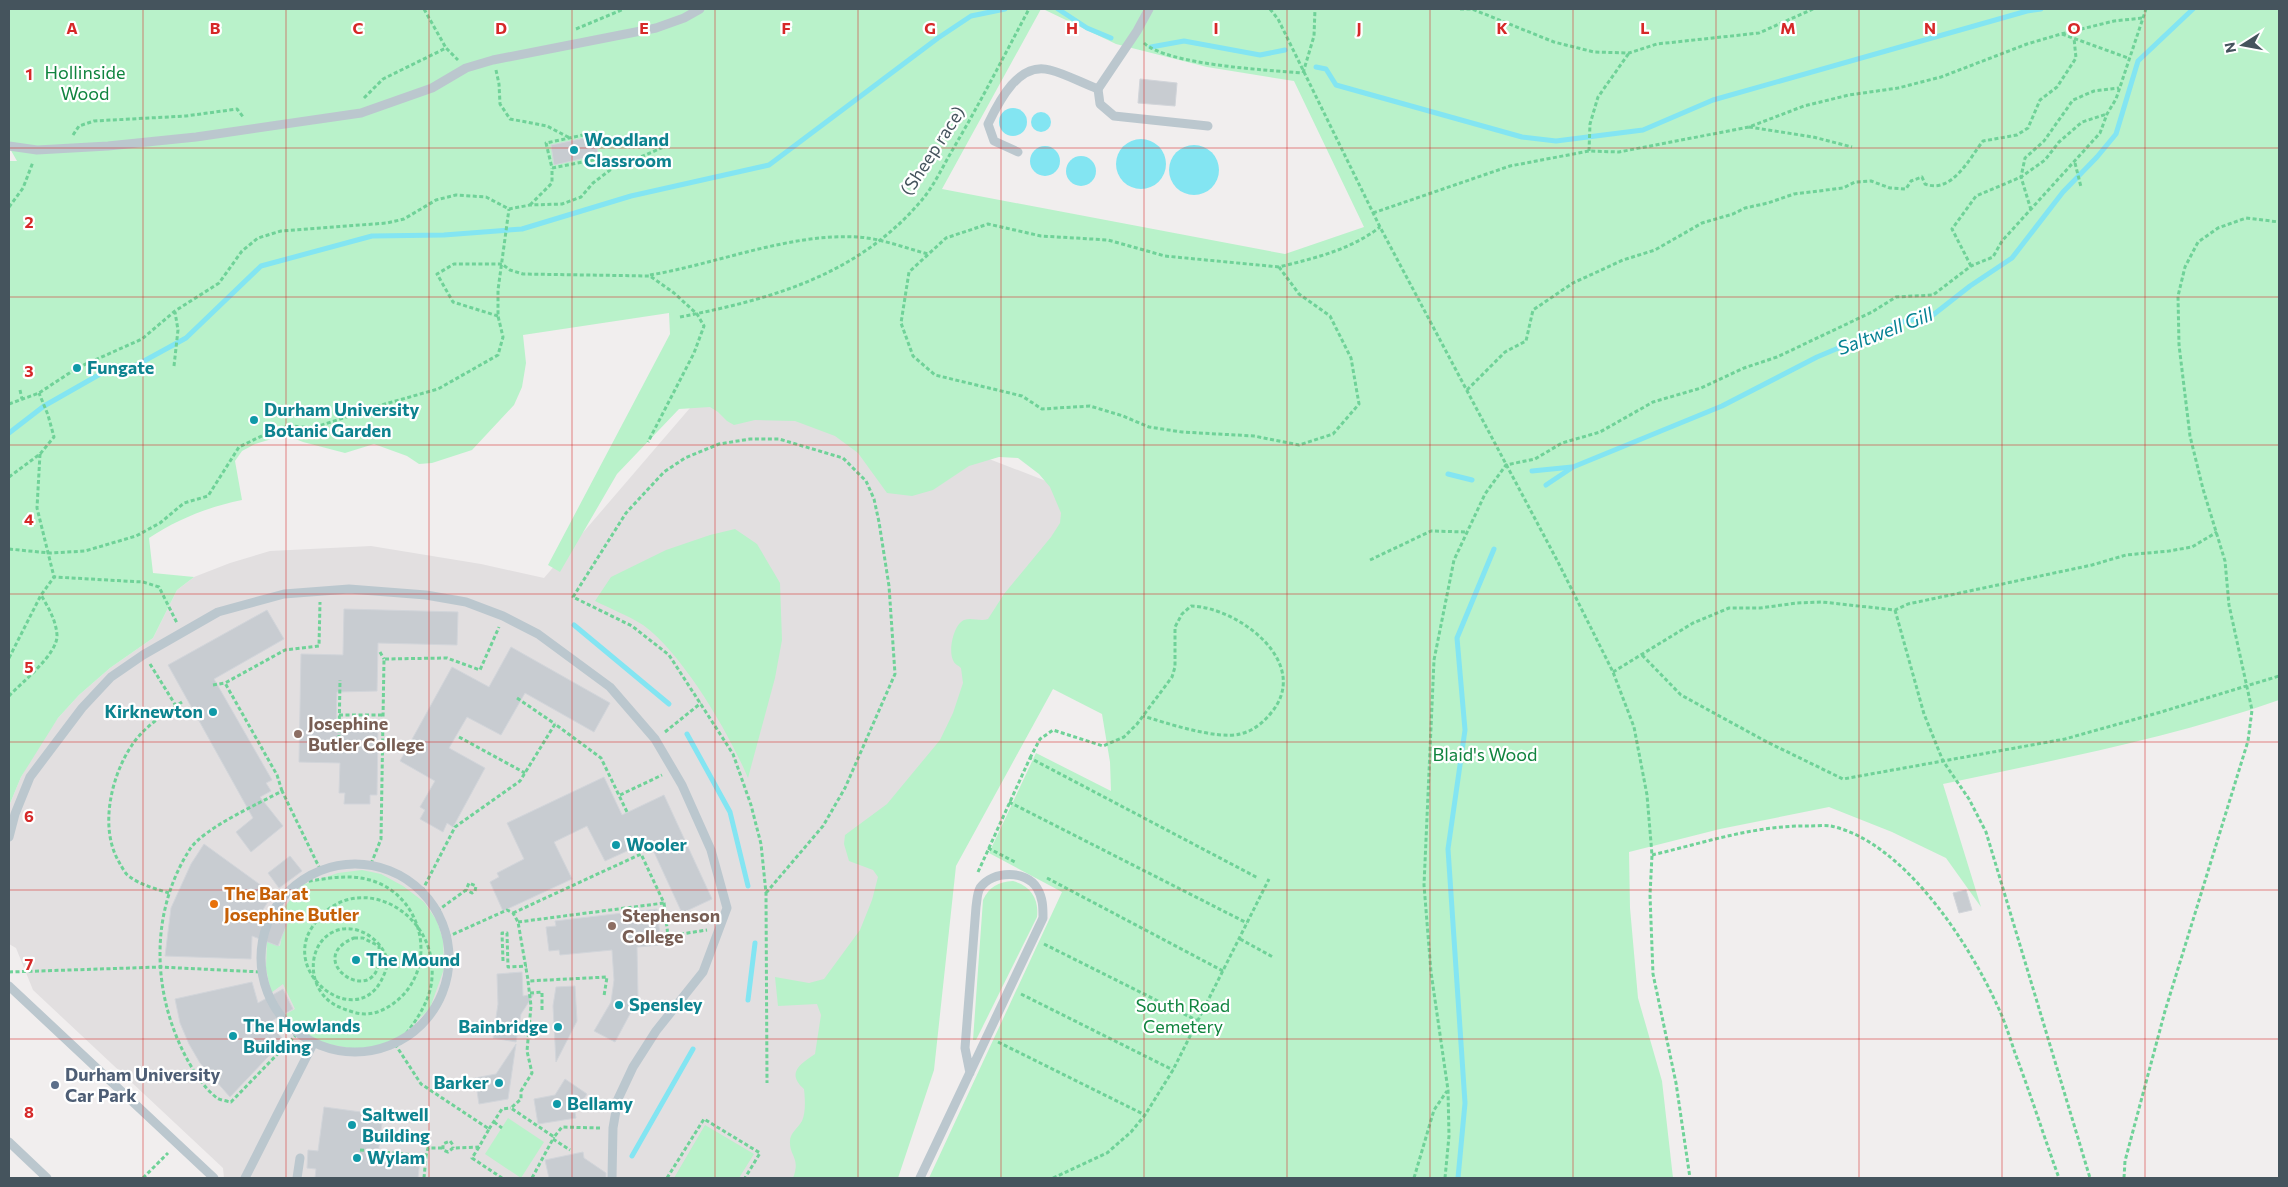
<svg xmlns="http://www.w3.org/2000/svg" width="2288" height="1187" viewBox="0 0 2288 1187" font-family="Commissioner,sans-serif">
<rect width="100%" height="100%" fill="#f1eeee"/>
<polygon fill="#e2dfe0" points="732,359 1082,495 812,1178 224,1178 223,1168 33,990 16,948 9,944 9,806 21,777 39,745 58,718 79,695 110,668 153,638 177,590 194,577 230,563 270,551 371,546 481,564 544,578"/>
<g fill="#b9f2ca">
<path d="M9,9H1041L942,189L1285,254L1364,227L1294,81L1207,67L1116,44L1043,9H2279V700C2171,738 2055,760 1943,784L1981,907L1946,858L1892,832L1829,807L1720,829L1629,852L1630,908L1638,998L1662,1081L1673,1178H929L1062,892L989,853L1036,753L1111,791L1110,762L1102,714L1053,689L956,866L934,1070L898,1178H793C801,1158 789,1156 790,1141C790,1133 798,1128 802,1121C806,1112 805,1098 804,1089C786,1073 800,1064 815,1054L821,1015L817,1004L778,1006L775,977L809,983L824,979L860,930L872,900L878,877L873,870L849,861L844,844L845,835L887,804L940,740L953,713L963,683L961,668C958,665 954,664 953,660C948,650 954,624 964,620C972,617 980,622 988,619L1004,594L1051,537L1060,523L1061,513L1050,487L1039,474L1018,458L999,457L969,466L933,490L912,496L887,493L858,453L835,436L795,421L755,420L734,425L727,421L718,412L710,407L679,409L617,474L560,572L548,565L670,334L669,313L523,335L526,363L522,387L514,405L472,450L432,463L419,464L407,456L374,444L345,453L303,442L285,435L255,444L242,451L235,461L242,500C208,507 178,519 149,538L153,573L194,577L177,590L153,638L110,668L79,695L58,718L21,777L9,806V161H17L9,147Z"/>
<path d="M735,529L757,544L780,583L782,640L775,678L748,778C729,733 683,654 643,625C629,616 611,609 595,601L611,577L666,550L710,535Z"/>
<polygon points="362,870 381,874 403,886 424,902 437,921 443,940 444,969 430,1008 399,1039 361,1050 327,1044 307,1036 284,1015 295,1009 283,984 271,993 266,968 267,941 280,946 285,921 276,918 302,885 338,873"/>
<path d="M1013,881C1031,886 1039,899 1037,917L979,1034L976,1040H973L983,900C989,887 998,882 1013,881Z"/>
<polygon points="508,1118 544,1142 521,1178 485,1154"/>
<polygon points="705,1125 754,1154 739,1178 674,1178"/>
</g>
<g fill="#83e5f2">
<circle cx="1013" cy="122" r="14"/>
<circle cx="1041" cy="122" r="10"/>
<circle cx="1141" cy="164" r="25"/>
<circle cx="1194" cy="170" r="25"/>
<circle cx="1045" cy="161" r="15"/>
<circle cx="1081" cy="171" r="15"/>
</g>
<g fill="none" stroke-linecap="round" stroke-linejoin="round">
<g stroke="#83e5f2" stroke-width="5">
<polyline points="1058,9 1087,28 1111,38"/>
<polyline points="1151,47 1184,41 1260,55 1285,50"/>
<polyline points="1316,67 1326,69 1336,85 1522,137 1556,141 1643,130 1713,100 2027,11 2041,9"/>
<polyline points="9,433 44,406 102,373 133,367 186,338 261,266 372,236 444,235 522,229 631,196 769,165 938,38 971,16 1005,9"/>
<polyline points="1532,471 1572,467"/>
<polyline points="1448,474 1472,480"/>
<polyline points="1546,485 1573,467 1722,406 1817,357 1898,323 1933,315 1970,286 2012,258 2063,192 2097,157 2116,134 2138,61 2193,9"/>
<polyline points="574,625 669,704"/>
<polyline points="687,734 730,812 748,886"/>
<polyline points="748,1000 755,943"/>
<polyline points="632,1156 693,1049"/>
<polyline points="1458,1178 1465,1103 1448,849 1465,730 1457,638 1494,549"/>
</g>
</g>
<g fill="#c8ccd1" stroke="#d2d5da">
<polygon points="1140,79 1177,83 1175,106 1138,103"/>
<polygon points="595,136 598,155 554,165 551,145"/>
<polygon points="344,609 458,612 457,645 378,643 377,691 337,692 336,728 378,728 377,795 370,795 370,804 344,804 345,793 339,793 340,763 299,762 301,654 343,655"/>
<polygon points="267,610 284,639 214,679 272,780 266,783 271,791 260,797 283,826 251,852 236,832 253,818 168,665"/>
<polygon points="511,647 610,703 594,732 525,693 501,735 467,717 449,748 485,768 453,827 447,823 443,832 420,819 425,810 420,807 435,781 400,761 452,667 489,687"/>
<polygon points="604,777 622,815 664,795 712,899 682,913 649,841 605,861 587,826 554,842 572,879 503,911 490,882 499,877 497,873 524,859 507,823"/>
<polygon points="204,844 273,894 260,914 287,924 278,946 252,936 251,959 165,956 171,908 191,864"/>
<polygon points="290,856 302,871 279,888 268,873"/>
<polygon points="1966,890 1972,910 1959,913 1953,893"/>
<polygon points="657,909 661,945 637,947 638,999 615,1042 594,1031 611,1002 614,980 612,950 560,955 559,950 549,951 546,927 556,926 555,921"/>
<polygon points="522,972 523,996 534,994 521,1014 516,1042 493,1038 498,1004 497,974"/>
<polygon points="252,982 258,1003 283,989 293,1009 268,1023 284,1040 230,1097 200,1063 189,1044 180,1023 175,999"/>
<polygon points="575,986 577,1021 556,1062 553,1006 556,987"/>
<polygon points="516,1044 508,1099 479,1104 475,1078 496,1074"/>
<polygon points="565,1079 587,1094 575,1113 576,1118 538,1124 534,1099 555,1095"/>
<polygon points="324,1107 383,1115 378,1155 420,1159 418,1178 315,1178 316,1169 307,1168 308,1150 318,1151"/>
<polygon points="583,1152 584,1158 606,1173 606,1178 549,1178 545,1160"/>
</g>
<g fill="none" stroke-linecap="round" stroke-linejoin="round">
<g stroke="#6fd298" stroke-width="3" stroke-dasharray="4 2.5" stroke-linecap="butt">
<polyline points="424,9 446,48"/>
<polyline points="1270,9 1278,19 1380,227 1558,562 1613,672 1634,727 1647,795 1652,855 1650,895 1653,974 1676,1083 1690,1178"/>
<polyline points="1460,9 1472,9 1554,42 1594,52 1629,53 1657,44 1759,33 1813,9"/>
<polyline points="576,29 624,9"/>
<polyline points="2062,34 2128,58"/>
<path d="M1144,43C1168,65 1267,70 1302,73"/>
<polyline points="496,70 499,84 500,104 510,119 547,126 570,138"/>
<polyline points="1303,73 1314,36 1315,9"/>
<polyline points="364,98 383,79 446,48 458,60"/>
<polyline points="1749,127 1813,137 1852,147"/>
<polyline points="597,132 546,143 552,168 603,158 622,161 636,159 666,146"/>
<polyline points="73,135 79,126 94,121 186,116 237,109 244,118"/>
<polyline points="1589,151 1590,124 1598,97 1629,53"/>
<polyline points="2075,163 2081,187"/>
<polyline points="530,205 552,183 552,168"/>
<polyline points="9,207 23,188 33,162"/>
<polyline points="2031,210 2021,177 2025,158 2044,141 2073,100 2094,91 2119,88"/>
<polyline points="1373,213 1510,166 1589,151 1619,152 1749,127 1804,106 1849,95 1898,88 1941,77 2027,44 2061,34 2114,21 2143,18"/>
<polyline points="1971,266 1952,229 1976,196 2021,177 2045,160 2059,142 2082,122 2107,114"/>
<path d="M1279,267L1165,256L1108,240L1041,236L988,224L946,238L909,272L901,323L913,356L935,375L1022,396L1042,409L1090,406L1123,416L1149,427L1182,432L1254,436L1299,445L1333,434L1359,404L1351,358L1330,316L1299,294L1279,267C1315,258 1350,250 1380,227"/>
<path d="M650,275C716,264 790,233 857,237C880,238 905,248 928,254"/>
<polyline points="498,316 453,302 437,274 454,264 502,264 510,270 523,274 650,276 674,293 697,314 704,326 694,353 648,442"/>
<path d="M680,317C772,299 858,275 921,201C934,186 943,166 953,149C980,103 1004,56 1029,9"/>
<polyline points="174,366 178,330 175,312"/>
<polyline points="20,390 22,399"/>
<path d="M1467,390L1505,352L1526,341L1533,310L1573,283L1623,260L1655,250L1702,223L1733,214L1745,208L1768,203L1794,194L1843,188L1855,182L1871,181L1890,188L1906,189L1911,181L1922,177L1925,184C1952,194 1969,159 1983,141L2017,135L2028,128L2040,100L2057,87L2076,58L2074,38"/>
<polyline points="9,404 39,393 77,368 142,339 175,311 219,283 242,251 258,238 281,231 387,223 404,219 436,200 456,195 486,197 509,209 530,205 562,204 581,197 593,183 622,161"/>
<polyline points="40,454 37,508 54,577"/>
<polyline points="9,477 40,454 54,437 48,415 39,393"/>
<polyline points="9,549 50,553 85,551 136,536 160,523 184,503 208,496 239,447 276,429 292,426 313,428 385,404 438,389 498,355 503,337 498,316 498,290 509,209"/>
<polyline points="1370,560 1431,531 1467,532"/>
<polyline points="1895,610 1924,714 1943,761 1969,799 1986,832 2090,1178"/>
<polyline points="380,652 384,659"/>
<polyline points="1642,655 1681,695 1767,742 1843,779 2065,739 2161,712 2279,676"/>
<polyline points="9,658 41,595 54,577 143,582 159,587 177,623"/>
<polyline points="150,664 176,706"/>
<polyline points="1613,672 1693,623 1729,608 1760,608 1797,603 1822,602 1895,610 1908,604 2092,565 2126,555 2169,551 2192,547 2217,532"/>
<polyline points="213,685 225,683"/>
<path d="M9,696C22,682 58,654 57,635C56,620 48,607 41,595"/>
<polyline points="517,698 555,724"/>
<polyline points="339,715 384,715"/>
<polyline points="665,732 701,703"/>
<polyline points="459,737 525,773"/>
<polyline points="339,739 340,680"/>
<path d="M1030,758L1040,739L1053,730L1103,746L1124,737L1137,724L1172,677L1175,667V627L1182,614L1191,606C1238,607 1313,663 1271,713C1263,723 1253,731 1240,734C1217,740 1166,723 1143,716"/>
<polyline points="282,791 277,775 225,683 285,650 319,646 320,602"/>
<polyline points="620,795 662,775"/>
<polyline points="1009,802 1247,923"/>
<polyline points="988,848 1015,862"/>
<path d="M1652,855C1703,843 1756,825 1808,826C1815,826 1824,825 1831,826C1904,842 1969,943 1998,1007C2005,1022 2010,1038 2015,1053C2031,1095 2044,1137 2059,1178"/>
<polyline points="371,864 381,839 384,659 447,658 480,670 499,627"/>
<polyline points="978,872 1030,758 1258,878"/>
<polyline points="1047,878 1223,971"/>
<path d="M296,883C320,880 346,873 370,880C424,895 440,969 394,1003C382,1012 368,1017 353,1012C340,1008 329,1004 321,992C308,973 311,943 333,932C353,922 378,936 386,956C389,965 385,973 381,981C355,1029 283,975 311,929C350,865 437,908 432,977C431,1002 414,1023 400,1042"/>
<polyline points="422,891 455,827 520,781 555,724 601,758 628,814"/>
<path d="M169,893C156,889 141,885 130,877C125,874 122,867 119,862C99,828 111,776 132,745C144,727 164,714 182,702"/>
<polyline points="766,893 823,826 845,788 895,674 889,586 879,522 874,499 866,481 843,458 779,439 750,439 719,444 685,458 664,472 626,513 573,597 632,626 669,655 733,754 751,805 761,844 766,893 767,1083"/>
<polyline points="437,911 466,890 469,883 476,886 475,891 472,893 466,890"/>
<polyline points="513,913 641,854 664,903 668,936 707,930"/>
<polyline points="518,922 664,903"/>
<polyline points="447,937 507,910 513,913 518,922 528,980"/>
<path d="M354,938H363L379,946C379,951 380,957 379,962C372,1008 302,959 354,938Z"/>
<polyline points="1240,939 1273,957"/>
<polyline points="1044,944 1198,1021"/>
<polyline points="503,961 502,933 507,933 508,967 527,966"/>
<polyline points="9,972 160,967 261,972"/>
<polyline points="530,993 542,992 542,1011"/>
<polyline points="1021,994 1173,1070"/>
<path d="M297,1034L231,1102C227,1101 220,1100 217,1098C204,1088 194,1072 187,1059C152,994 149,913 190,849C204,828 258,804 282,791L320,869"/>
<polyline points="998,1042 1145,1115"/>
<polyline points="395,1044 421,1084 489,1129 479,1147 453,1148 448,1152 443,1150 443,1144 450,1141 453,1145 453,1148"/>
<polyline points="494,1122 502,1128"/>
<polyline points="600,1128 562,1127 554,1137 511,1108 521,1099 521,1091 532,1073 527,1051 531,1006 528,981 607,977 604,996"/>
<polyline points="489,1129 502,1109 511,1108"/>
<polyline points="553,1139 570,1150"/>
<polyline points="479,1147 472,1158 502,1178"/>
<polyline points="360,1150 426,1156 428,1148 442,1148"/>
<polyline points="143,1178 168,1153"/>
<polyline points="424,1178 426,1156"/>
<polyline points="532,1178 554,1137"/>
<polyline points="667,1178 704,1119 760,1153 745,1178"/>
<polyline points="1053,1178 1107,1153 1131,1132 1145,1115 1173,1070 1269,879"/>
<polyline points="1414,1178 1434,1110 1447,1091"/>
<polyline points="1445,1178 1449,1136 1448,1090 1431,972 1424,885 1434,660 1454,560 1485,494 1506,465 1535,459 1562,443 1600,432 1653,402 1701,388 1744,368 1777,357 1872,312 1896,297 1933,295 1971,266 1993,257 2002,241 2100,133 2107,114 2116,99 2146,9"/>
<polyline points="2124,1178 2125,1161 2165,1011 2248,741 2252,710 2229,605 2225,561 2203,489 2190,436 2179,345 2178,296 2185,267 2198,242 2218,228 2246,218 2279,222"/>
</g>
<g stroke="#bbc7ce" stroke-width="9">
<polyline points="1098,89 1100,104 1114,116 1208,126"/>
<polyline points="9,146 37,150 108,146 196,137 361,113 432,88 466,68 493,60 656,28 684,18 700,9"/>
<path d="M1018,152L994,141L988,124C999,101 1019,61 1050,70C1066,74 1082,83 1098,89L1137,31L1149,9"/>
<polyline points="9,837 15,814 30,777 82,708 111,677 143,655 218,612 284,594 349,589 426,595 466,602 503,616 538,634 610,687 655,739 682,785 711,850 727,908 703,972 656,1031 633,1067 618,1099 613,1128 612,1178"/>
<circle cx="355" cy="958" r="94"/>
<polyline points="9,986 214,1178"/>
<polyline points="9,1142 47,1178"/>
<polyline points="245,1178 313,1044"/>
<polyline points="297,1178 300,1158"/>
<path d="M920,1178L1043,918C1043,907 1043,898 1037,888C1026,870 993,870 980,888C977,893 977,901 976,907L965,1048L970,1073"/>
</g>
</g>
<path fill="none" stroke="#d62828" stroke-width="1" stroke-opacity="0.55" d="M143,9V1178M286,9V1178M429,9V1178M572,9V1178M715,9V1178M858,9V1178M1001,9V1178M1144,9V1178M1287,9V1178M1430,9V1178M1573,9V1178M1716,9V1178M1859,9V1178M2002,9V1178M2145,9V1178M9,148H2279M9,297H2279M9,445H2279M9,594H2279M9,742H2279M9,890H2279M9,1039H2279"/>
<g fill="#0f9aa8" stroke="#fff" stroke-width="2">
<circle cx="574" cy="150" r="5"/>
<circle cx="77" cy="368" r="5"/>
<circle cx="254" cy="420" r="5"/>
<circle cx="213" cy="712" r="5"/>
<circle cx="616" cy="845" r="5"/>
<circle cx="356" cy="960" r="5"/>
<circle cx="619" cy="1005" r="5"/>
<circle cx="558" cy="1027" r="5"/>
<circle cx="233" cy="1036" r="5"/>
<circle cx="499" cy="1083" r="5"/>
<circle cx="557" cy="1104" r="5"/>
<circle cx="352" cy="1125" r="5"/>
<circle cx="357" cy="1158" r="5"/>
</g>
<g fill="#8d6e63" stroke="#fff" stroke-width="2">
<circle cx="298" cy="734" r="5"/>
<circle cx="612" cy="926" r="5"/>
</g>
<circle fill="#e8710a" stroke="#fff" stroke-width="2" cx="214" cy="904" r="5"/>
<circle fill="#5c6f8a" stroke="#fff" stroke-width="2" cx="55" cy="1085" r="5"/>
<g text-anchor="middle" stroke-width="4.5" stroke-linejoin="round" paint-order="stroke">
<g font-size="18" fill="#10843f" stroke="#fff">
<text x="85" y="79">Hollinside<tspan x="85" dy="21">Wood</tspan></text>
<text x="1485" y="761">Blaid's Wood</text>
<text x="1183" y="1012">South Road<tspan x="1183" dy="21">Cemetery</tspan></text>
</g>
<g font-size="18" font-weight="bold" fill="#0d838f" stroke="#fff" text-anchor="start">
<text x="584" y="146">Woodland<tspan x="584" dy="21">Classroom</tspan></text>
<text x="87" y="374">Fungate</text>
<text x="264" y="416">Durham University<tspan x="264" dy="21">Botanic Garden</tspan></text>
<text x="203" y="718" text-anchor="end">Kirknewton</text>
<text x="626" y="851">Wooler</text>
<text x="366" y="966">The Mound</text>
<text x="629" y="1011">Spensley</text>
<text x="243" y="1032">The Howlands<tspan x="243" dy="21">Building</tspan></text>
<text x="548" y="1033" text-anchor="end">Bainbridge</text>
<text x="489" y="1089" text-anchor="end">Barker</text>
<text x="567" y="1110">Bellamy</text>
<text x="362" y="1121">Saltwell<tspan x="362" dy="21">Building</tspan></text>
<text x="367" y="1164">Wylam</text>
</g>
<g font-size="18" fill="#45545d" stroke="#fff">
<text transform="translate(933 151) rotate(-57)" y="6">(Sheep race)</text>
</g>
<g font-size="18" font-weight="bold" fill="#785e54" stroke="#fff" text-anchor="start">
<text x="308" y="730">Josephine<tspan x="308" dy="21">Butler College</tspan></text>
<text x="622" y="922">Stephenson<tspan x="622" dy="21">College</tspan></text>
</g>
<g font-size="18" font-weight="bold" fill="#c56008" stroke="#fff" text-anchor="start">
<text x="224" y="900">The Bar at<tspan x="224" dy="21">Josephine Butler</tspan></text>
</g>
<g font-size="18" font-weight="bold" fill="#4e5e75" stroke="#fff" text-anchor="start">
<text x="65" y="1081">Durham University<tspan x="65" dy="21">Car Park</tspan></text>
</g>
<g font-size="19" font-style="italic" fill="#058293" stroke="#fff">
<text transform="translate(1885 331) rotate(-21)" y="7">Saltwell Gill</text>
</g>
</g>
<g font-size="16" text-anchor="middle" font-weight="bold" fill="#d62828" stroke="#fff" stroke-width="4.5" stroke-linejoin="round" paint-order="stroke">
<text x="72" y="34">A</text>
<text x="215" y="34">B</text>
<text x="358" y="34">C</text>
<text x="501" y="34">D</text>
<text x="644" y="34">E</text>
<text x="786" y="34">F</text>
<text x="930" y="34">G</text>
<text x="1072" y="34">H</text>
<text x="1216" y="34">I</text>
<text x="1359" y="34">J</text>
<text x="1502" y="34">K</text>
<text x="1645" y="34">L</text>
<text x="1788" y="34">M</text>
<text x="1930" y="34">N</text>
<text x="2074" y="34">O</text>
<text x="29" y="80">1</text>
<text x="29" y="228">2</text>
<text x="29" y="377">3</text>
<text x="29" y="525">4</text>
<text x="29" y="673">5</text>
<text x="29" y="822">6</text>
<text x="29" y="970">7</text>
<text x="29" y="1118">8</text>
</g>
<rect width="2288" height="1187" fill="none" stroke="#45545d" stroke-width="20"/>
<g transform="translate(2243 45) rotate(259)" stroke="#ffffff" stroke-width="4" paint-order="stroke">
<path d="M0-4L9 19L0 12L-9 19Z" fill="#45545d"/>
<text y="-8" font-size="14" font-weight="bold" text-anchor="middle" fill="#45545d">N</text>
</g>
</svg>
